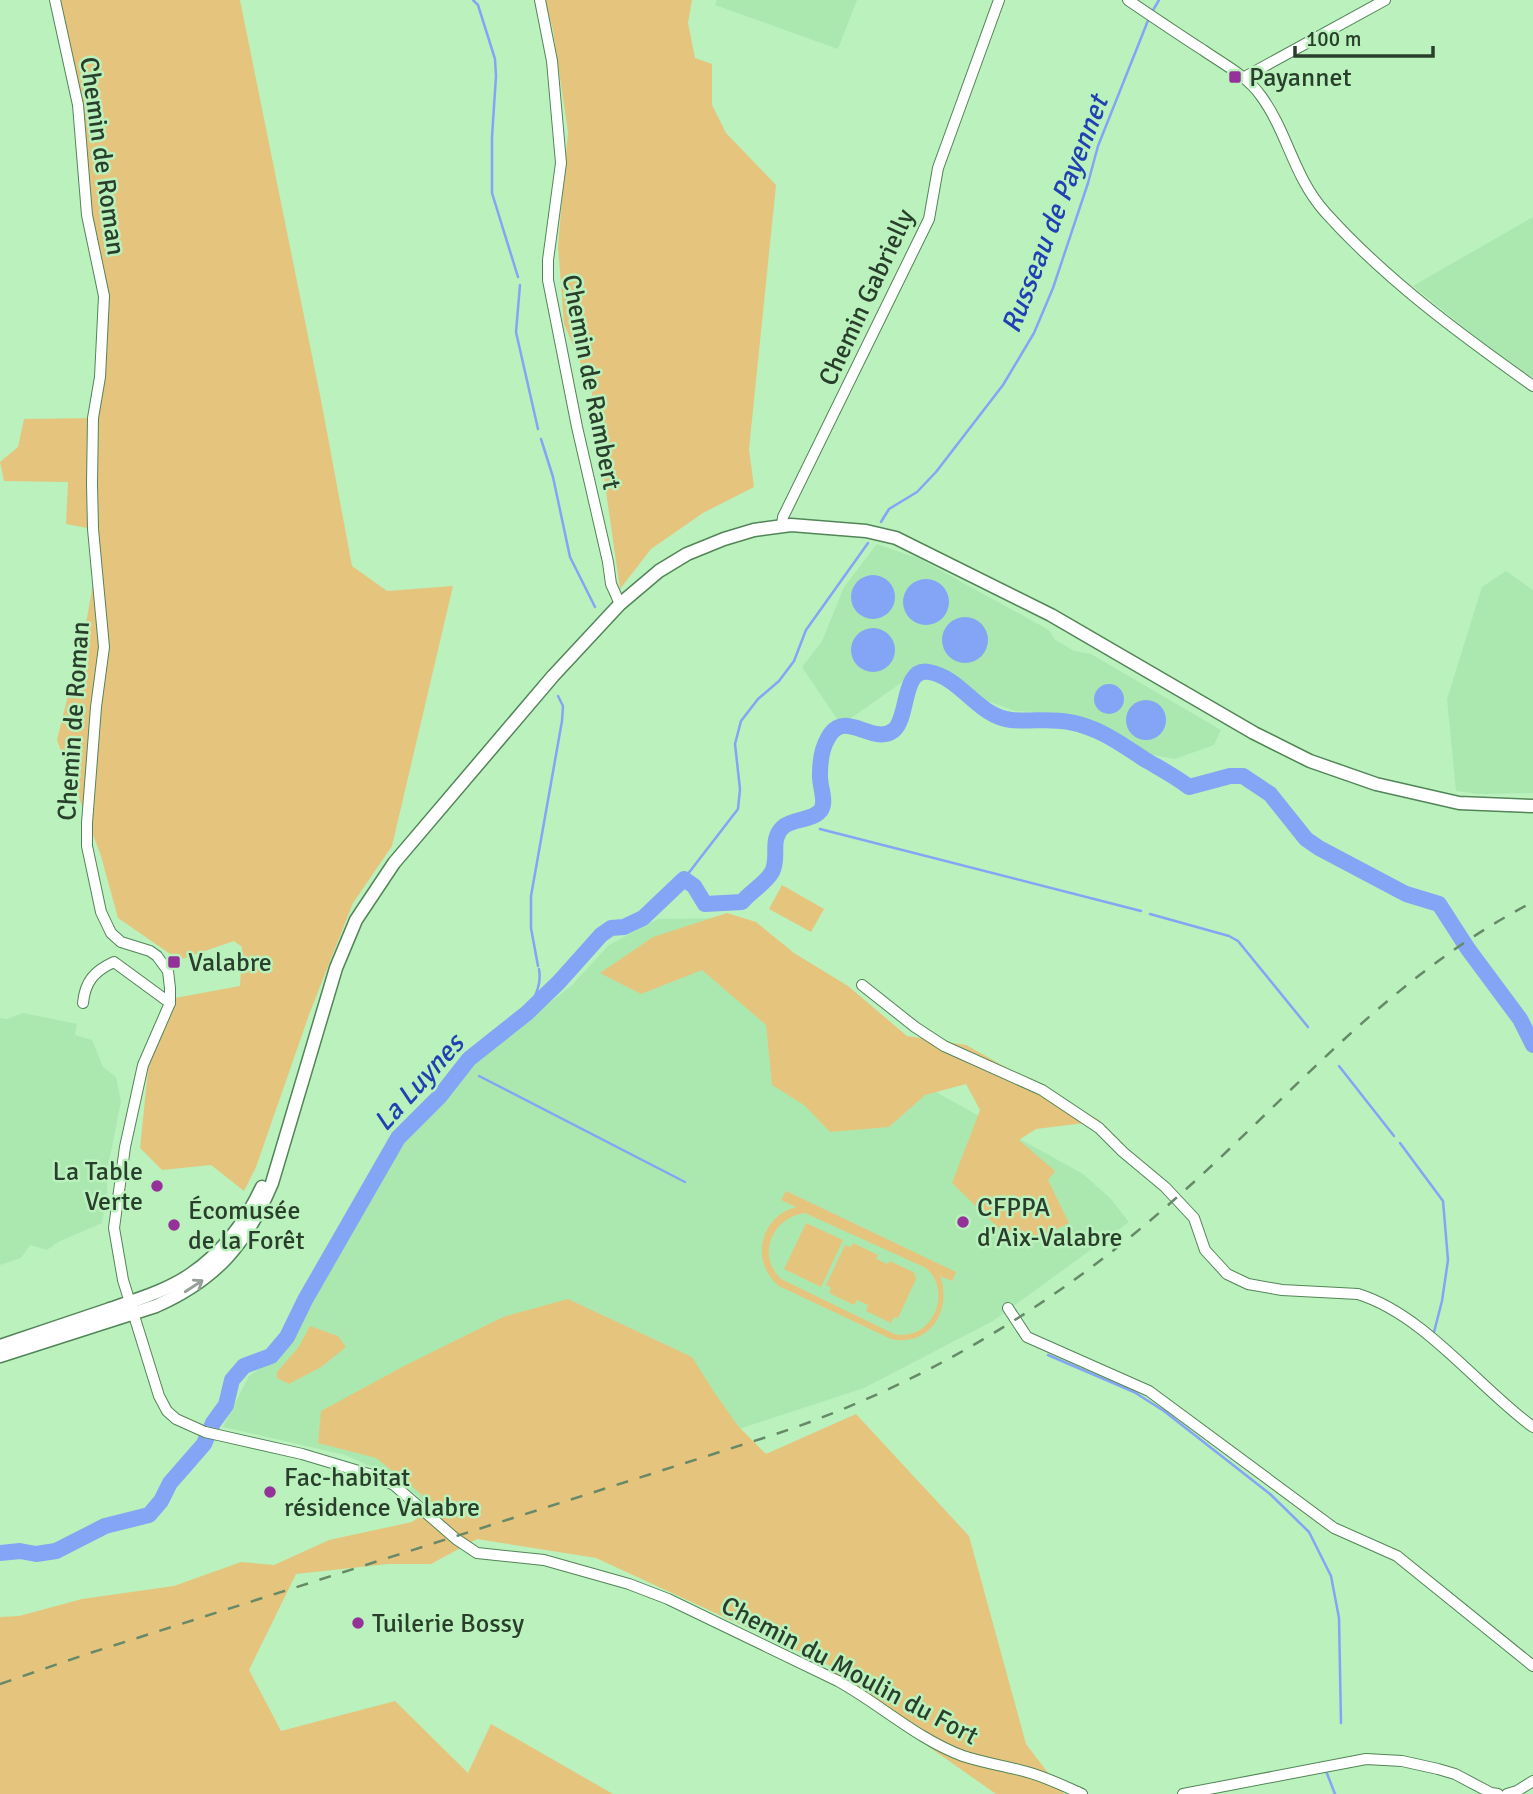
<svg xmlns="http://www.w3.org/2000/svg" width="1533" height="1794" viewBox="0 0 1533 1794" font-family="Signika,sans-serif">
<rect width="100%" height="100%" fill="#baf1bd"/>
<g fill="#abe8af">
<polygon points="717,0 857,0 838,49 715,5"/>
<polygon points="1533,217 1533,380 1515,369 1413,286"/>
<polygon points="877,544 920,559 1049,630 1054,639 1074,651 1091,654 1221,730 1214,745 1175,759 1152,755 1083,720 1051,713 1015,711 982,699 930,671 922,671 904,681 841,725 802,667 822,641 844,587"/>
<polygon points="1506,571 1533,590 1533,793 1478,794 1456,791 1447,699 1482,587"/>
<polygon points="725,918 832,1034 1083,1174 1110,1198 1129,1222 993,1321 864,1388 449,1524 397,1478 345,1455 223,1427 249,1376 286,1350 404,1138 455,1089 478,1061 572,985 609,945 658,919"/>
<polygon points="23,1013 77,1024 75,1035 92,1040 103,1067 116,1077 121,1101 107,1172 107,1191 102,1223 58,1242 47,1250 30,1245 21,1258 0,1265 0,1018 7,1019"/>
</g>
<g fill="#e5c57e" fill-rule="evenodd">
<polygon points="55,0 240,0 321,400 352,566 387,591 453,586 392,846 353,903 310,1012 256,1167 244,1191 211,1165 162,1170 140,1148 149,1061 175,998 240,986 242,947 234,941 179,960 118,918 101,856 57,740 87,618 97,560 93,529 66,524 68,482 4,481 0,462 18,447 24,419 93,418 103,315 87,215 82,146"/>
<polygon points="545,0 692,0 688,23 695,58 712,64 712,105 726,133 776,185 749,449 754,487 703,513 651,549 620,589 591,387 564,324 558,246 568,132 553,30"/>
<polygon points="782,885 824,909 811,932 769,909"/>
<polygon points="727,913 756,922 794,953 848,986 907,1036 966,1045 1101,1121 1036,1129 1019,1140 1055,1171 1048,1180 1069,1223 1019,1248 952,1183 980,1110 966,1084 925,1095 889,1127 830,1132 804,1105 772,1085 766,1025 702,970 641,994 600,973 653,937"/>
<path d="M786,1191L956,1272L952,1281L940,1276C953,1309 929,1348 891,1339L779,1286C750,1263 759,1217 796,1207L781,1200ZM805,1213L926,1268C954,1293 931,1342 894,1334L781,1279C756,1256 772,1217 805,1213Z"/>
<polygon points="806,1223 843,1240 821,1287 784,1269"/>
<polygon points="853,1243 878,1255 876,1259 888,1264 890,1261 915,1273 914,1276 917,1277 898,1318 894,1317 891,1323 866,1311 868,1305 857,1300 854,1305 829,1293 831,1288 826,1285 845,1245 851,1247"/>
<polygon points="568,1299 692,1357 714,1392 738,1426 766,1454 856,1414 969,1536 1026,1744 1064,1794 996,1794 848,1690 830,1666 596,1558 477,1539 431,1564 388,1564 296,1574 249,1670 281,1731 395,1701 468,1773 491,1724 613,1794 0,1794 0,1617 19,1616 82,1599 174,1586 241,1562 274,1565 329,1540 412,1522 436,1506 376,1458 318,1443 321,1411 404,1366 503,1317"/>
<polygon points="310,1326 338,1336 346,1347 321,1367 289,1384 277,1378 277,1372 298,1348"/>
</g>
<g fill="#84a5f6">
<circle cx="873" cy="597" r="22"/>
<circle cx="926" cy="602" r="23"/>
<circle cx="965" cy="640" r="23"/>
<circle cx="873" cy="650" r="22"/>
<circle cx="1109" cy="699" r="15"/>
<circle cx="1146" cy="720" r="20"/>
</g>
<g fill="none" stroke-linecap="round" stroke-linejoin="round">
<g stroke="#84a5f6" stroke-width="2.5">
<polyline points="473,0 478,5 495,59 496,76 492,137 492,193 518,277"/>
<polyline points="1152,12 1159,0"/>
<polyline points="520,285 516,332 538,429"/>
<polyline points="541,439 553,477 570,557 595,607"/>
<polyline points="881,522 889,509 917,492 936,472 1003,385 1034,333 1053,288 1088,183 1098,146 1149,18"/>
<polyline points="790,822 801,825"/>
<polyline points="820,829 1141,911"/>
<polyline points="684,879 738,809 740,789 735,744 741,721 758,699 779,681 794,661 806,630 868,543"/>
<polyline points="1150,914 1229,936 1238,941 1308,1027"/>
<polyline points="538,966 531,928 531,896 562,721 563,706 558,696"/>
<path d="M527,1013C534,998 542,986 539,969"/>
<polyline points="1339,1066 1394,1136"/>
<polyline points="479,1076 685,1182"/>
<polyline points="1400,1143 1443,1201 1448,1260 1442,1301 1434,1332"/>
<polyline points="1048,1355 1134,1392 1164,1411 1270,1494 1309,1532 1331,1576 1339,1618 1341,1723"/>
<polyline points="1326,1771 1335,1794"/>
</g>
<path stroke="#84a5f6" stroke-width="16" d="M0,1553L20,1551L36,1554L56,1551L105,1526L149,1515L161,1501L170,1483L204,1444L213,1423L226,1405L232,1380L244,1366L271,1356L287,1337L305,1300L398,1138L440,1096L469,1059L527,1013L559,982L601,935L611,928L624,927L643,918L684,879L694,886L705,904L742,902C751,891 765,884 772,872C780,857 769,840 783,827C793,818 813,821 821,810C827,801 819,785 820,774C820,762 822,748 828,738C844,707 873,747 894,730C909,717 902,667 929,672C962,678 977,716 1011,720C1030,722 1049,718 1069,722C1098,727 1120,743 1144,759C1159,768 1175,776 1189,787L1230,776H1243L1270,794L1306,839L1319,848L1406,894L1439,904L1468,949L1520,1019L1533,1045"/>
<g stroke="#528557" stroke-width="12">
<g id="minor">
<path d="M55,0L78,105L87,215L104,296L100,377L93,418L92,484L93,529L104,647L96,707L87,823V846L101,912L111,933L121,942L150,951L157,956L168,971L170,988V1003L143,1065L125,1147L114,1228L123,1280L159,1396L167,1411L176,1419L205,1432L302,1454L372,1475L394,1485L456,1539L477,1553L544,1560L629,1584L668,1599L838,1681C880,1704 917,1739 963,1756C984,1763 1006,1766 1027,1772C1046,1777 1064,1786 1082,1794"/>
<polyline points="540,0 552,61 561,163 548,260 548,280 577,427 608,562 611,584 620,604"/>
<path d="M1128,0C1153,17 1178,34 1203,50C1223,64 1247,76 1261,96C1288,133 1293,176 1325,212C1385,279 1460,334 1533,386"/>
<polyline points="1243,78 1385,0"/>
<polyline points="782,525 783,517 929,219 938,168 999,0"/>
<path d="M862,985L915,1027L944,1046L1042,1090L1099,1128L1123,1152L1165,1187L1194,1218L1205,1250L1227,1274L1248,1284L1282,1290L1358,1294C1425,1315 1477,1386 1533,1427"/>
<path d="M83,1003C85,982 94,971 114,962L170,1003"/>
<polyline points="1008,1308 1027,1337 1149,1391 1334,1528 1397,1556 1533,1666"/>
<polyline points="1183,1794 1366,1759 1402,1761 1438,1769 1455,1774 1491,1793 1498,1794"/>
<polyline points="1507,1794 1517,1791 1533,1781"/>
</g>
</g>
<g stroke="#528557" stroke-width="15">
<g id="major">
<path d="M0,1346C36,1334 71,1322 107,1310C135,1300 167,1291 191,1274C222,1253 246,1221 262,1187"/>
<path d="M0,1356L156,1306C217,1279 247,1243 272,1183L336,968L356,920L394,863L553,676L620,604L659,571L687,554L724,539L754,530L791,525L866,531L896,538L1051,615L1254,733L1310,761L1376,784L1459,803L1533,806"/>
</g>
</g>
<use href="#minor" stroke="#fff" stroke-width="10"/>
<use href="#major" stroke="#fff" stroke-width="12"/>
<path stroke="#668968" stroke-width="2.5" stroke-dasharray="12 12" stroke-linecap="butt" d="M0,1684L87,1654L776,1434C925,1384 1058,1303 1175,1199C1294,1094 1389,976 1533,902"/>
</g>
<defs><path id="oneway-shaft" d="M-6 0H5M1.5-3L5.5 0L1.5 3" fill="none" stroke-width="1.6" stroke-linecap="round" stroke-linejoin="round" transform="scale(1.75)"/></defs>
<use stroke="#949f95" href="#oneway-shaft" transform="translate(194 1286) rotate(-33)"/>
<g fill="#953299" stroke="#baf1bd" stroke-width="2.5">
<rect x="1228" y="70" width="14" height="14" rx="3.5"/>
<rect x="167" y="955" width="14" height="14" rx="3.5"/>
<circle cx="157" cy="1186" r="7"/>
<circle cx="963" cy="1222" r="7"/>
<circle cx="174" cy="1225" r="7"/>
<circle cx="270" cy="1492" r="7"/>
<circle cx="358" cy="1623" r="7"/>
</g>
<g text-anchor="middle" stroke-width="5" stroke-linejoin="round" paint-order="stroke">
<g font-size="26" fill="#293f2b" stroke="#baf1bd" text-anchor="start">
<text x="1249" y="86">Payannet</text>
<text x="188" y="971">Valabre</text>
<text x="143" y="1180" text-anchor="end">La Table<tspan x="143" dy="30">Verte</tspan></text>
<text x="977" y="1216">CFPPA<tspan x="977" dy="30">d'Aix-Valabre</tspan></text>
<text x="188" y="1219">Écomusée<tspan x="188" dy="30">de la Forêt</tspan></text>
<text x="284" y="1486">Fac-habitat<tspan x="284" dy="30">résidence Valabre</tspan></text>
<text x="372" y="1632">Tuilerie Bossy</text>
</g>
<g font-size="26" fill="#293f2b" stroke="#baf1bd">
<text transform="translate(103 156) rotate(82)" y="9">Chemin de Roman</text>
<text transform="translate(866 297) rotate(-65)" y="9">Chemin Gabrielly</text>
<text transform="translate(592 382) rotate(79)" y="9">Chemin de Rambert</text>
<text transform="translate(73 721) rotate(-86)" y="9">Chemin de Roman</text>
<text transform="translate(850 1670) rotate(28)" y="9">Chemin du Moulin du Fort</text>
</g>
<g font-size="28" font-style="italic" fill="#2040b3" stroke="#baf1bd">
<text transform="translate(1054 214) rotate(-69)" y="10">Russeau de Payennet</text>
<text transform="translate(418 1082) rotate(-48)" y="10">La Luynes</text>
</g>
</g>
<path d="M1295 46v10h138v-10" fill="none" stroke="#293f2b" stroke-width="3.5"/>
<text x="1306" y="46" font-size="21" fill="#293f2b" stroke="#baf1bd" stroke-width="5" paint-order="stroke">100 m</text>
</svg>
